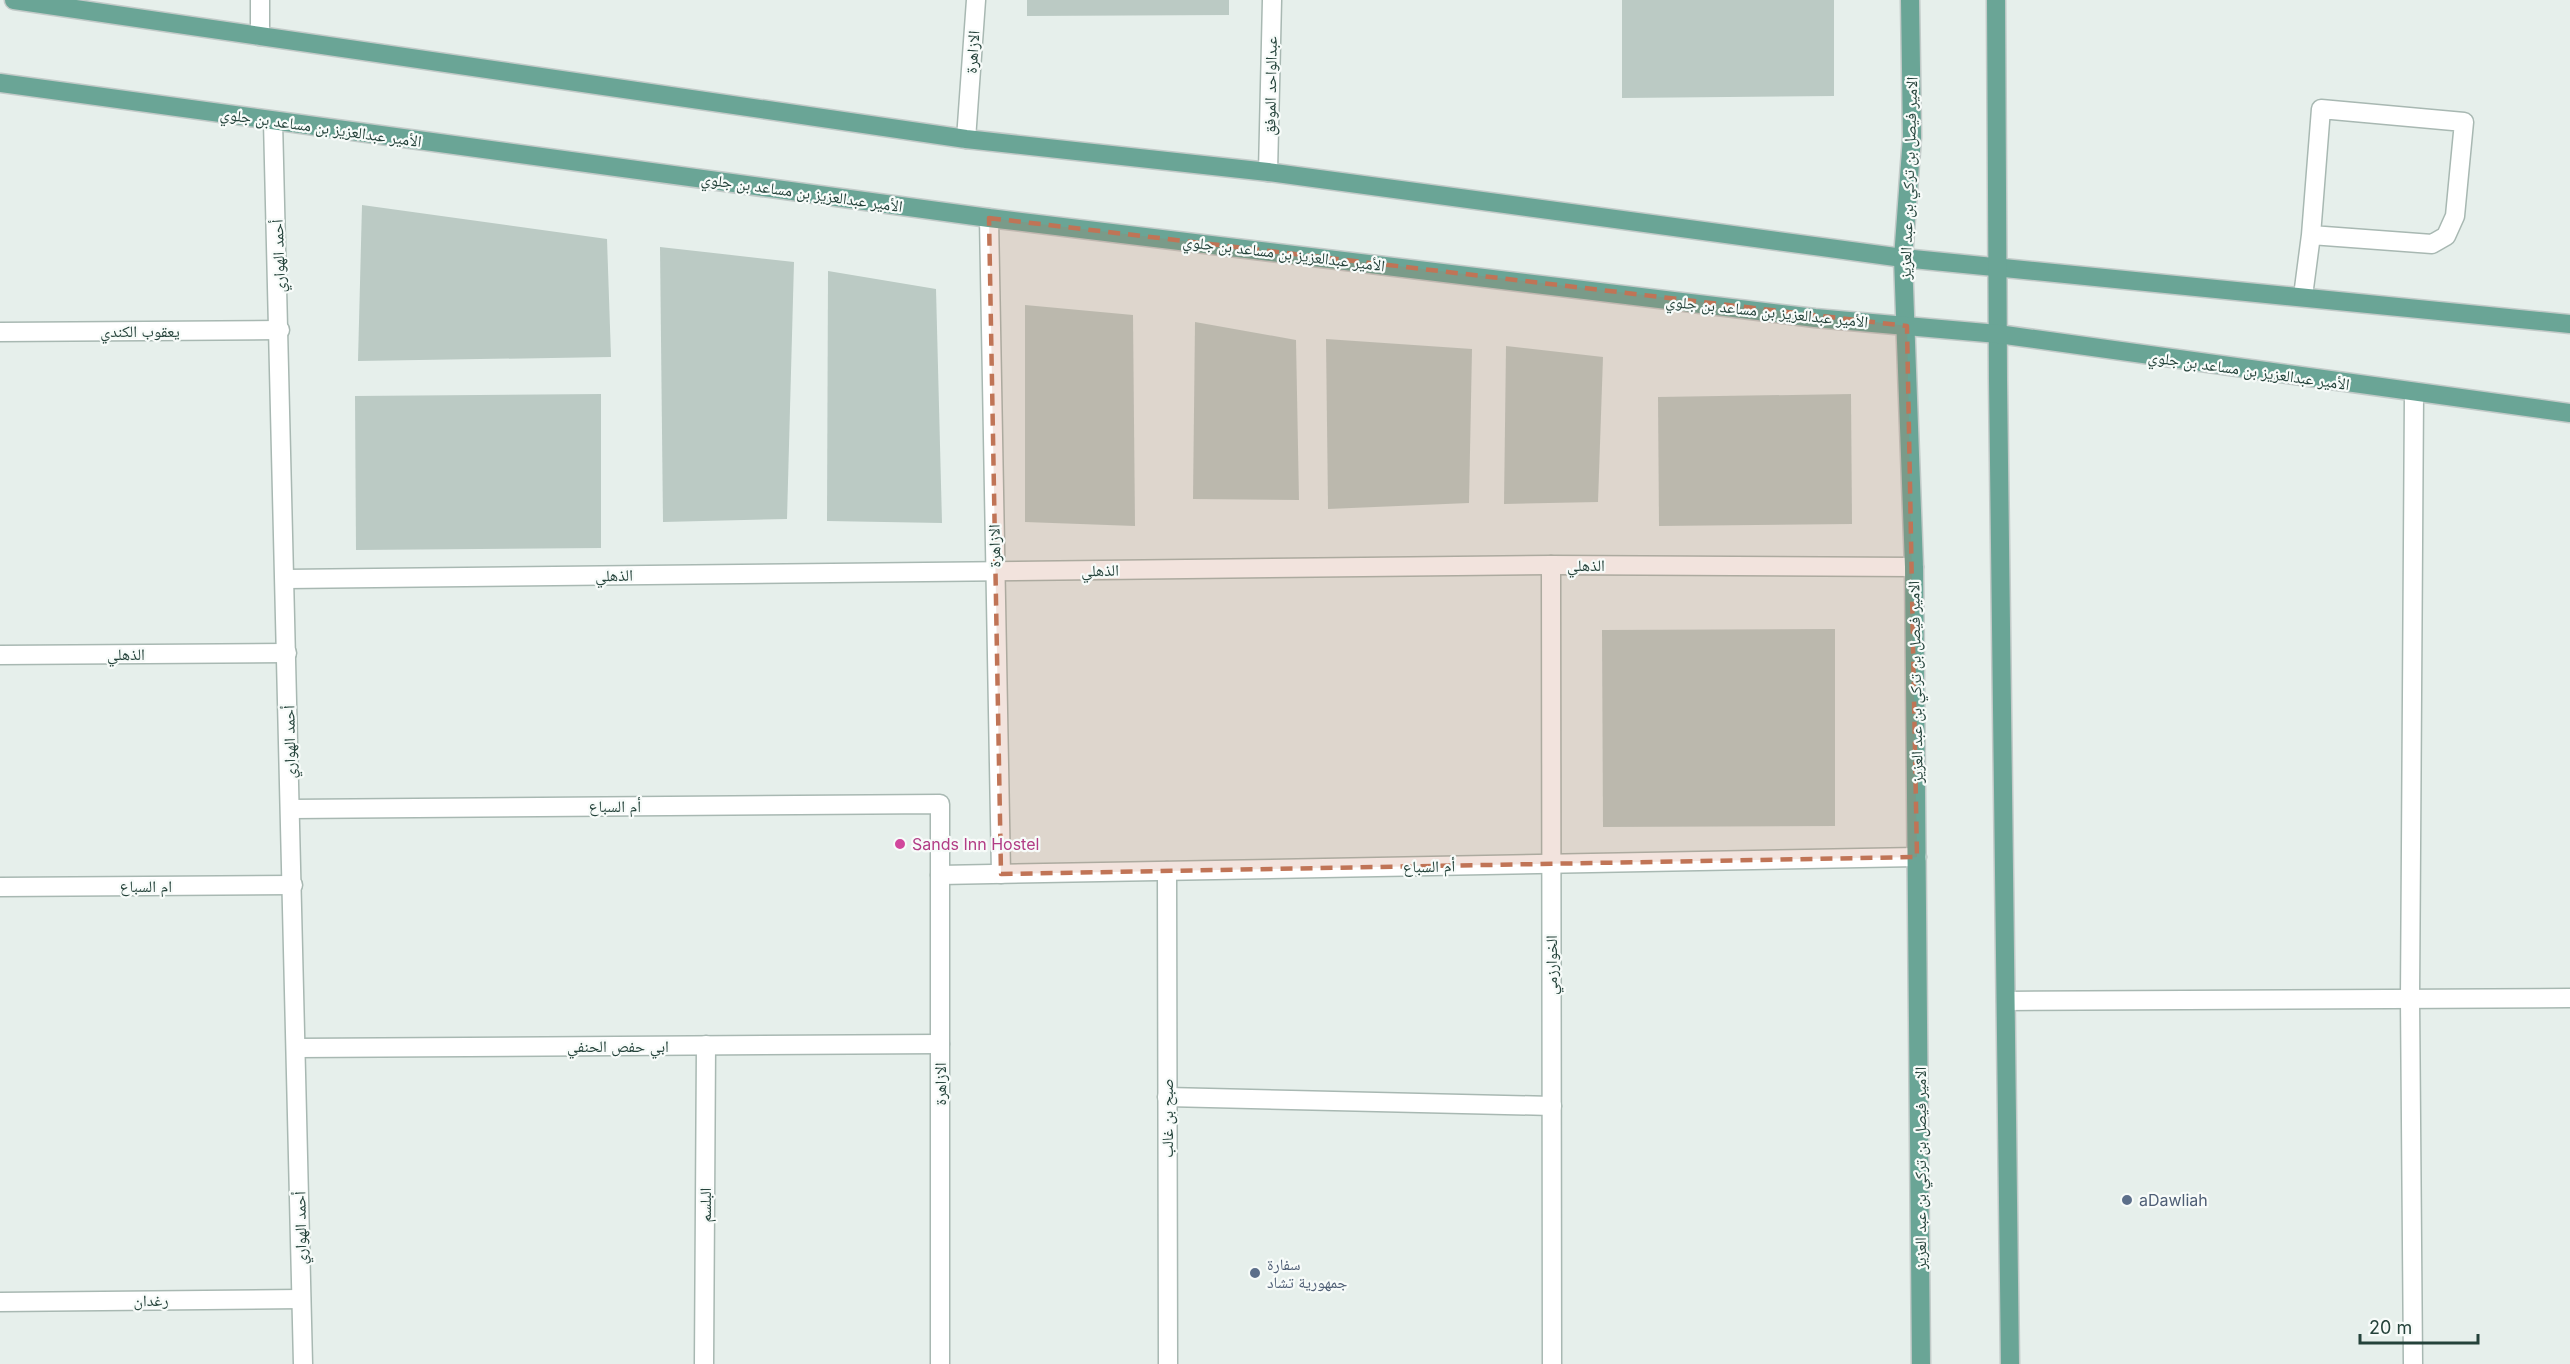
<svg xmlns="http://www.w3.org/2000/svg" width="2570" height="1364" viewBox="0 0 2570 1364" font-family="Inter,'Noto Naskh Arabic',sans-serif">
<rect width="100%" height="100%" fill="#e6efeb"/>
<g fill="#bbcac4">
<polygon points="1027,0 1229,0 1229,15 1027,16"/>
<polygon points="1622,0 1834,0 1834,96 1622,98"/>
<polygon points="362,205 607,239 611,357 358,361"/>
<polygon points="660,247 794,262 787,519 663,522"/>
<polygon points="828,271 936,289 942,523 827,521"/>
<polygon points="1025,305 1133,315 1135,526 1025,522"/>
<polygon points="1195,322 1296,340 1299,500 1193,499"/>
<polygon points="1326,339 1472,349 1469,503 1328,509"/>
<polygon points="1506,346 1603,357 1598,502 1504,504"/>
<polygon points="601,394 601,548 356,550 355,396"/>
<polygon points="1851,394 1852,524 1659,526 1658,397"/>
<polygon points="1835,629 1835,826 1603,827 1602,630"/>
</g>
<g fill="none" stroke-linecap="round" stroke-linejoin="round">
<g stroke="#a8b8b2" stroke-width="21">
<g id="minor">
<polyline points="260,0 260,36"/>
<polyline points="273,121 303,1364"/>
<polyline points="966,139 976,0"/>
<polyline points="1268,172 1272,0"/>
<polyline points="989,218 1001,874"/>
<polyline points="2303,296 2311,235 2321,109 2464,122 2455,216 2446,236 2432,244 2311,235"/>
<polyline points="0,332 280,330"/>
<polyline points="1551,565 1552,1364"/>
<polyline points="286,579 1551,565 1914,567"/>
<polyline points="0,655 287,653"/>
<polyline points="291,809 940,804 940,1364"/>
<polyline points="1167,871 1168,1364"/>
<polyline points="940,875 1917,857"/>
<polyline points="0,887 293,885"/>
<polyline points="2006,1001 2570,998"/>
<polyline points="296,1048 940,1044"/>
<polyline points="1167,1097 1552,1106"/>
<polyline points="0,1302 301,1299"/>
<polyline points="704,1364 706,1045"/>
<polyline points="2413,1364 2410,999 2414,393"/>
</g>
</g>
<g stroke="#c2cac8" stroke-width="21">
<g id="major">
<polyline points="14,0 966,139 1268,172 1903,258 2570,324"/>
<polyline points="1910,0 1912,137 1903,258 1914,567 1921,1364"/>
<polyline points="1996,0 1998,380 2010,1364"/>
<polyline points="0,83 989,218 1815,318 1998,334 2570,413"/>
</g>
</g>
<use href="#minor" stroke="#fff" stroke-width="18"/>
<use href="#major" stroke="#6aa596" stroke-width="18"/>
</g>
<path fill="#c07456" fill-opacity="0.2" stroke="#c07456" stroke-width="4.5" stroke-dasharray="12 8" stroke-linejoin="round" d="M989,218L1907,326L1917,857L1001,874Z"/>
<circle fill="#d1479c" stroke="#f7fbf9" stroke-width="2" cx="900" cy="844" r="6"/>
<g fill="#5c6f8a" stroke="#f7fbf9" stroke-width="2">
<circle cx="2127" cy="1200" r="6"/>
<circle cx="1255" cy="1273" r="6"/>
</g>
<g text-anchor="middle" stroke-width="4.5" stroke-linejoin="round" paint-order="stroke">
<g font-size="16" fill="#24423a" stroke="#f7fbf9">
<text transform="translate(972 52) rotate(-86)" y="6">الازاهرة</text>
<text transform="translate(1270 86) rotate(-89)" y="6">عبدالواحد الموفق</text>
<text transform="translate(321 127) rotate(8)" y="6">الأمير عبدالعزيز بن مساعد بن جلوي</text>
<text transform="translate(1908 178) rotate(-88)" y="6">الامير فيصل بن تركي بن عبد العزيز</text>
<text transform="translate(802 192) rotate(8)" y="6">الأمير عبدالعزيز بن مساعد بن جلوي</text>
<text transform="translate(1284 253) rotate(7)" y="6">الأمير عبدالعزيز بن مساعد بن جلوي</text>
<text transform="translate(278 256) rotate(-92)" y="6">أحمد الهواري</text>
<text transform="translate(1767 311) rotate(6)" y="6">الأمير عبدالعزيز بن مساعد بن جلوي</text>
<text x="140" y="337">يعقوب الكندي</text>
<text transform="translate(2249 370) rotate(8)" y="6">الأمير عبدالعزيز بن مساعد بن جلوي</text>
<text transform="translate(994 546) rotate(-91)" y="6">الازاهرة</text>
<text x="1586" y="571">الذهلي</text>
<text transform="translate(1100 570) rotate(-1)" y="6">الذهلي</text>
<text transform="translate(614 575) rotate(-1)" y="6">الذهلي</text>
<text x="126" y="660">الذهلي</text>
<text transform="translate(1915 682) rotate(-91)" y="6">الامير فيصل بن تركي بن عبد العزيز</text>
<text transform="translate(289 742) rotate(-91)" y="6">أحمد الهواري</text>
<text x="615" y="812">أم السباع</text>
<text transform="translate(1429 866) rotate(-1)" y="6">أم السباع</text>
<text x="146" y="892">ام السباع</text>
<text transform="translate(1551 965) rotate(-90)" y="6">الخوارزمي</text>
<text x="618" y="1052">ابي حفص الحنفي</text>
<text transform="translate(940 1084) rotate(-90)" y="6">الازاهرة</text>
<text transform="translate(1167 1118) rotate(-90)" y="6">صبح بن غالب</text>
<text transform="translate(1920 1168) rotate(-90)" y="6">الامير فيصل بن تركي بن عبد العزيز</text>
<text transform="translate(705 1205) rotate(-90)" y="6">البلسم</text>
<text transform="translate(300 1228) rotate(-91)" y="6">أحمد الهواري</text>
<text transform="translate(151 1300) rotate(-1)" y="6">رغدان</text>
</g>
<g font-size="16" fill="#b23c85" stroke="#f7fbf9" text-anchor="start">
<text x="912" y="850">Sands Inn Hostel</text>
</g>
<g font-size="16" fill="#4e5e75" stroke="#f7fbf9" text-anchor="start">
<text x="2139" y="1206">aDawliah</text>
<text x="1267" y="1270">سفارة<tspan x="1267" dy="18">جمهورية تشاد</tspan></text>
</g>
</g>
<path d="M2360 1334v9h118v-9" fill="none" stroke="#24423a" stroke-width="3"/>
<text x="2369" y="1334" font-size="18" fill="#24423a" stroke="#f7fbf9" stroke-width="4.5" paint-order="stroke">20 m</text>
</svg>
